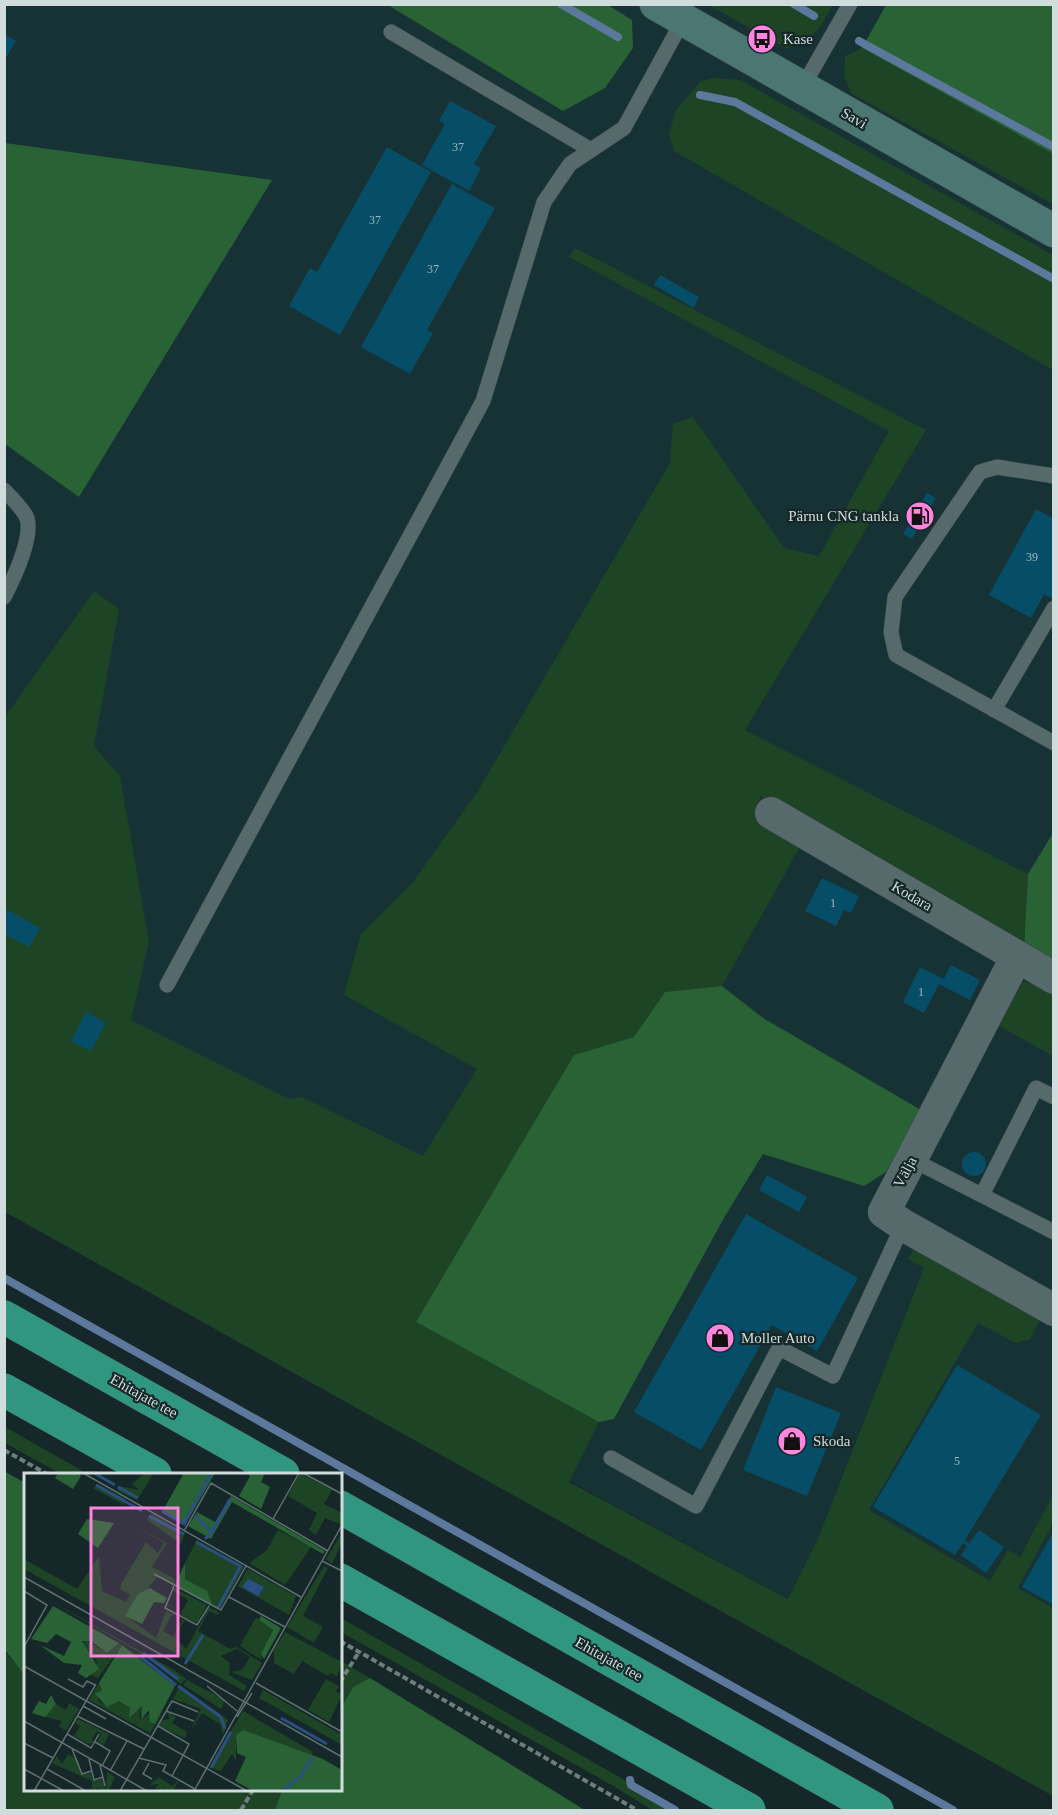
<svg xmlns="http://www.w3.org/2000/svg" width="1058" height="1815" viewBox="0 0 1058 1815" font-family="Georgia,serif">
<rect width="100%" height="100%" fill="#152728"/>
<polygon fill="#173234" points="4,5 1053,5 1053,1677 818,1540 788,1599 569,1481 598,1422 5,1098"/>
<g fill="#1d4525">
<path d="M709,5H833C817,32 818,36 787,49Z"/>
<polygon points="862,48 1053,154 1053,204 852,94 844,77 845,56"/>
<polygon points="713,78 740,80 1053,255 1053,370 674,151 669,134 676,110 701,81"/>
<polygon points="575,248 926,430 745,730 1028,874 1024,949 761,796 754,812 801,845 722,986 665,992 634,1037 574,1055 416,1322 599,1422 569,1482 788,1599 818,1539 924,1268 908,1259 913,1250 921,1248 1041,1317 1030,1339 1016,1343 978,1323 869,1510 990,1581 1008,1550 1020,1557 1053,1495 1053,1523 1018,1588 1053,1608 1053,1796 5,1212 5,717 94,591 119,609 94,746 120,776 149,942 131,1020 289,1099 302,1097 423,1156 477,1069 344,995 361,934 413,882 478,791 670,463 673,424 693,417 784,548 819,556 889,431 569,257"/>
<polygon points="1024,982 1047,985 1053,988 1053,1056 994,1023 1013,986"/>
<polygon points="5,1427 88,1474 61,1474 5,1443"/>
<polygon points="341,1618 677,1810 652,1810 615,1787 341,1632"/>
<polygon points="4,1650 25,1676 26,1790 282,1790 275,1810 5,1810"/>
<polygon points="341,1661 370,1678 353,1687 341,1708"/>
</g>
<g fill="#296335">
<polygon points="388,5 608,5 632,20 633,48 605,88 563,111"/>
<polygon points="886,5 1053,5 1053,154 862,48"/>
<polygon points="5,143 272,180 79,497 5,444"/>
<polygon points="1053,833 1053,966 1024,949 1028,874"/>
<polygon points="722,986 763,1018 921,1110 886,1172 864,1186 763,1154 725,1216 614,1419 599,1422 416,1322 574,1055 634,1037 665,992"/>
<polygon points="4,1471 25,1483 25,1676 5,1650"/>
<polygon points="370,1678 580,1807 584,1810 275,1810 282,1790 340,1790 341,1708 353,1687"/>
</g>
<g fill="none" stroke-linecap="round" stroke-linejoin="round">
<g stroke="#5c799d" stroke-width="8">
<polyline points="561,4 618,37"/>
<polyline points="794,4 814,16"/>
<polyline points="859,41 1054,147"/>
<polyline points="700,95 735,102 1054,279"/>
<polyline points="4,1278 953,1810"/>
<polyline points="630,1780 631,1785 675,1810"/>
</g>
</g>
<g fill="#064e68">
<polygon points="4,34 16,41 4,61"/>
<polygon points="450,101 496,126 474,164 481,168 469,191 422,165 445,124 439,121"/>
<polygon points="387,147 431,172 340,335 289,306 310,268 317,272"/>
<polygon points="452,184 495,208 427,330 433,333 410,374 361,347"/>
<polygon points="660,275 699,297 694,308 654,285"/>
<polygon points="927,493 936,498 912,539 903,534"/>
<polygon points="1036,509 1054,519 1054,600 1044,594 1031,618 989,595"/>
<polygon points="822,878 859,896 851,913 844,910 836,926 805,911"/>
<polygon points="4,908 40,928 29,947 4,934"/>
<polygon points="951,965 980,980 970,1000 939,984 924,1013 903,1002 920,967 944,979"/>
<polygon points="86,1012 106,1023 91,1051 71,1041"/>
<circle cx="974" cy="1164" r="12"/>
<polygon points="767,1175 807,1197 799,1212 759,1190"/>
<polygon points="746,1214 858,1278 817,1351 772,1325 701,1450 634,1412"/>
<polygon points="957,1365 1041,1415 965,1540 969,1543 979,1530 1004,1547 986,1573 961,1555 967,1546 963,1543 955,1555 873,1507"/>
<polygon points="776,1387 841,1413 807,1496 743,1470"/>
<polygon points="1054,1531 1054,1605 1022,1587"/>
</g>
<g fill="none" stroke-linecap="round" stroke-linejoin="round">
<g stroke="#344042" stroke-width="16">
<g id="lane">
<polyline points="391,32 591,150"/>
<polyline points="802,88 850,4"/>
<polyline points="1054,476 997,467 980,472 895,597 891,632 896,655 1054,743"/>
<path d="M4,490C11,497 21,507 26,516C35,534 13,580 4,597"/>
<polyline points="994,710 1054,608"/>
<polyline points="167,985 483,401 544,202 570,164 624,128 683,20"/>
<polyline points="911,1159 1054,1232"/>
<polyline points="982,1195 1036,1088 1054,1097"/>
<polyline points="611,1458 696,1506 779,1348 833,1376 903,1225"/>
</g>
</g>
<g stroke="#344042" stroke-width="33">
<g id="street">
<polyline points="771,813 1054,978"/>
<polyline points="1016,958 884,1212 903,1225 1054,1310"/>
</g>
</g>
<g stroke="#344042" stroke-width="34">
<polyline id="secondary" points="656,4 1054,231"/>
</g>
<g stroke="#344042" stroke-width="34">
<g id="highway">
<polyline points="4,1317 283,1474"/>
<polyline points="4,1390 155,1474"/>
<polyline points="340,1507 877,1810"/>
<polyline points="340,1580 749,1810"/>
</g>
</g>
<g stroke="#6e7d7d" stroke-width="4" stroke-dasharray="6 3" stroke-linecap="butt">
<polyline points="4,1450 47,1474"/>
<polyline points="340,1641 637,1810"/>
<polyline points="340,1682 359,1652"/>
<polyline points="241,1810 253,1790"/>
</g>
<use href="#lane" stroke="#56696b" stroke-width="15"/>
<use href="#street" stroke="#56696b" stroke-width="32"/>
<use href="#secondary" stroke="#4b7671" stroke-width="33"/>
<use href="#highway" stroke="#319680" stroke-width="33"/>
</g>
<defs>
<g id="bus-disc" transform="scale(1.5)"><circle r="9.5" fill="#ff85df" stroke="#152728"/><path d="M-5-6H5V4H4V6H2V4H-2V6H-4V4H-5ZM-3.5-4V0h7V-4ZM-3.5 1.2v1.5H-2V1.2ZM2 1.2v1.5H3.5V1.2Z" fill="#111"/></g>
<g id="fuel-disc" transform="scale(1.5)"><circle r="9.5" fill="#ff85df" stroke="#152728"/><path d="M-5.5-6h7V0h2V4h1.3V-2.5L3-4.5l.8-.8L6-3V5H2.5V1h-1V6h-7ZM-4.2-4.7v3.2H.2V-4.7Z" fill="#111"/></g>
<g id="shop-disc" transform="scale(1.5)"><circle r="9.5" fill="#ff85df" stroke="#152728"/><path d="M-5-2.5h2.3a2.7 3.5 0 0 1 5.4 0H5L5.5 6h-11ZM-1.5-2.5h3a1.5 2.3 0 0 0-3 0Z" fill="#111"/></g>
</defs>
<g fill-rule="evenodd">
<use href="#bus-disc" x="762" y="39"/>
<use href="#fuel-disc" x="920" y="516"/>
<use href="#shop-disc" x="720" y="1338"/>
<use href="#shop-disc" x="792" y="1441"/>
</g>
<g text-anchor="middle" stroke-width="4.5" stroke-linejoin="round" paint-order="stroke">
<g font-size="12" fill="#9eb8bf">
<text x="458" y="151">37</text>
<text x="375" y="224">37</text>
<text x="433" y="273">37</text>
<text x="1032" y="561">39</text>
<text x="833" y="907">1</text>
<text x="921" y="996">1</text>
<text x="957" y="1465">5</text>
</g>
<g font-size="15" fill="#d1dcdc" stroke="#152728" text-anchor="start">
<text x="783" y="44">Kase</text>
<text x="899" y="521" text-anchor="end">Pärnu CNG tankla</text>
<text x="741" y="1343">Moller Auto</text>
<text x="813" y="1446">Skoda</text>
</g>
<g font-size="15" fill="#d1dcdc" stroke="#152728">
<text transform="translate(854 118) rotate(30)" y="5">Savi</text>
<text transform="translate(912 896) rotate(30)" y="5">Kodara</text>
<text transform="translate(905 1172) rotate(-62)" y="5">Välja</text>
<text transform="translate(144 1396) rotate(29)" y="5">Ehitajate tee</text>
<text transform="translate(609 1659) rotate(29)" y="5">Ehitajate tee</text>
</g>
</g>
<g transform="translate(24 1473)">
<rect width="318" height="318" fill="#152728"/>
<path d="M121,0H130L113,27L94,18V13L115,17L108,11ZM276,0L308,17L300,31L318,40L316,51L301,45L292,62L285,57L293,40L264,23ZM74,11L103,27L100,32L69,15ZM128,41L161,60L157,71L123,47ZM114,55L143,70L128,94L151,106V112L133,104L102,143L132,165L142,138L152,142L147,143L139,158L149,164L158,148L155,145L170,152L160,148L151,164L162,176L185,135L195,139L194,142L185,138L174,158L206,176L212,174L238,190L228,207L207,199L218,197L226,184L213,176L197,183L206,190L205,202L223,213L220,218L0,96V86L53,116L75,83L78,118L102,129L106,122L96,116L97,111L122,69L134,80L140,70ZM254,57L287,74L261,112L225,90L243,77ZM318,60V69L308,91L302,86ZM173,67L220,94L197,135L192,136L173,113L161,106V90ZM300,93L304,95L279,143L299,154L290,170L263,154ZM224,96L272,123L265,142L214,113ZM0,113L150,197L162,206L157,211L118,181ZM150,115L183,132L173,150L156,142L164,127L149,118ZM232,144L249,157L237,181L238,187L216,173ZM261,159L318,189L313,203L306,200L304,203L278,188L270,201L250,190V177ZM60,166L83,180L95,170L98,172L74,205L65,201L71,197L73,188L59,175ZM302,206L315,213L312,218L318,222L305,249L284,237ZM163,207L201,227L197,236L159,212ZM75,210L78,217L72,221L75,229L82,232L95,228L106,235V246L119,233L115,244L117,247L127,239L126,249L130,251L140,238L126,260L65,227ZM156,212L204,247L199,262L196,251L178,240L169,254H168L177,236L149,226ZM239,217L318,262V272L235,225ZM45,230L55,236L42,258L35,253L38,248L21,244L27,233L32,231L42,237ZM219,238L289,279L287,284L212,262V288L208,281L197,298L185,294ZM143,239L152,244L148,250L163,259L161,265L135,253L138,247L146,246ZM54,246L85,261L79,273L73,269L77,261L73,258L68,266L70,269L64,271L50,263L56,253L51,250ZM44,281L54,287L58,301L67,300L69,308L78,306L82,317L83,299L91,304L85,317L81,318L74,315L68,318V308L28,290L33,283L38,291ZM135,304L148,313L155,307L150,317L141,318L137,311L140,318H137L131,315L135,311L125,312Z" fill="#1d4525"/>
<path d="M34,0H55L57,3L49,16L31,5ZM160,0H191L161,52L138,39ZM222,0H241L237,9L246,14L237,36L215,23L226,3ZM207,23L301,78L299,81L208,29L187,66L164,53L173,39L191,49ZM63,46L90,50L74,75L54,61ZM161,90V106L183,118L189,134L151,112ZM126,115L143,125L140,130L130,129L118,151L101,143L114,121ZM29,133L95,170L83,180L67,168H58L75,196L62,205L54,200L58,192L40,190L16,172L40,183L47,169L32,161L23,170L7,166ZM237,143L257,155L240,186L237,181L249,157L235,147ZM98,172L151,213L131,251L126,249L125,237L117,247L118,233L105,246L106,235L95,228L83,234L71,221L78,217L75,210ZM27,222L32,231L21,244L8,240L15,228L22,231ZM219,257L299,286L318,297V318H229L211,308L222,284L213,280L212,262Z" fill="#296335"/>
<path d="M224,106L240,114L234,123L218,114Z" fill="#2a4f82"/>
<path fill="none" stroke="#2a4f82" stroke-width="3" d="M70,0L91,12M72,12L118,38M94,14L114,25M138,38L160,51L187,0M125,43L160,61M171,43L188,59L181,66M188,59L206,26M172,69L218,94M194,135L216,94M119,180L154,206M117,184L152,212M161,191L179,162M154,213L197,244L201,256M257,245L303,271M187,295L207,259M258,318L276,304L288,284"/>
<path fill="none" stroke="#606f70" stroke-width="1.5" d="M59,0L277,124M279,0L318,21M249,46L275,0M160,58L187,10L304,78M298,88L318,98M130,101L197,137L222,93M0,104L318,284M150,113L141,135L173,152L185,133M0,118L23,132L0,174M205,124L261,154M0,193L223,318M44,206L59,214L63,208L71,212M232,210L318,259M183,213L213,238M59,233L82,246M142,238L170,248M53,243L120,276M213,244L228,220M0,248L123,318M134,253L165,271L148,303M43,261L67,275L75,261M71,269L86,278L78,293M0,270L29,285M48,276L58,301L67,298M115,285L142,292L139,298L171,316M65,286L70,307L79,304M125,290L119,301L128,306M76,292L81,313M0,296L40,318M23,296L62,318M86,298L103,268M10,318L72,211M96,318L148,228L174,239M170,318L318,52"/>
<path fill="#ff85df" fill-opacity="0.15" stroke="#ff85df" stroke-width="3" d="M67,35H154V183H67Z"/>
<rect width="318" height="318" fill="none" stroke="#d1dcdc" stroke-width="3"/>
</g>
<rect width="1058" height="1815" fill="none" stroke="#d1dcdc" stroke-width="12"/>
</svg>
